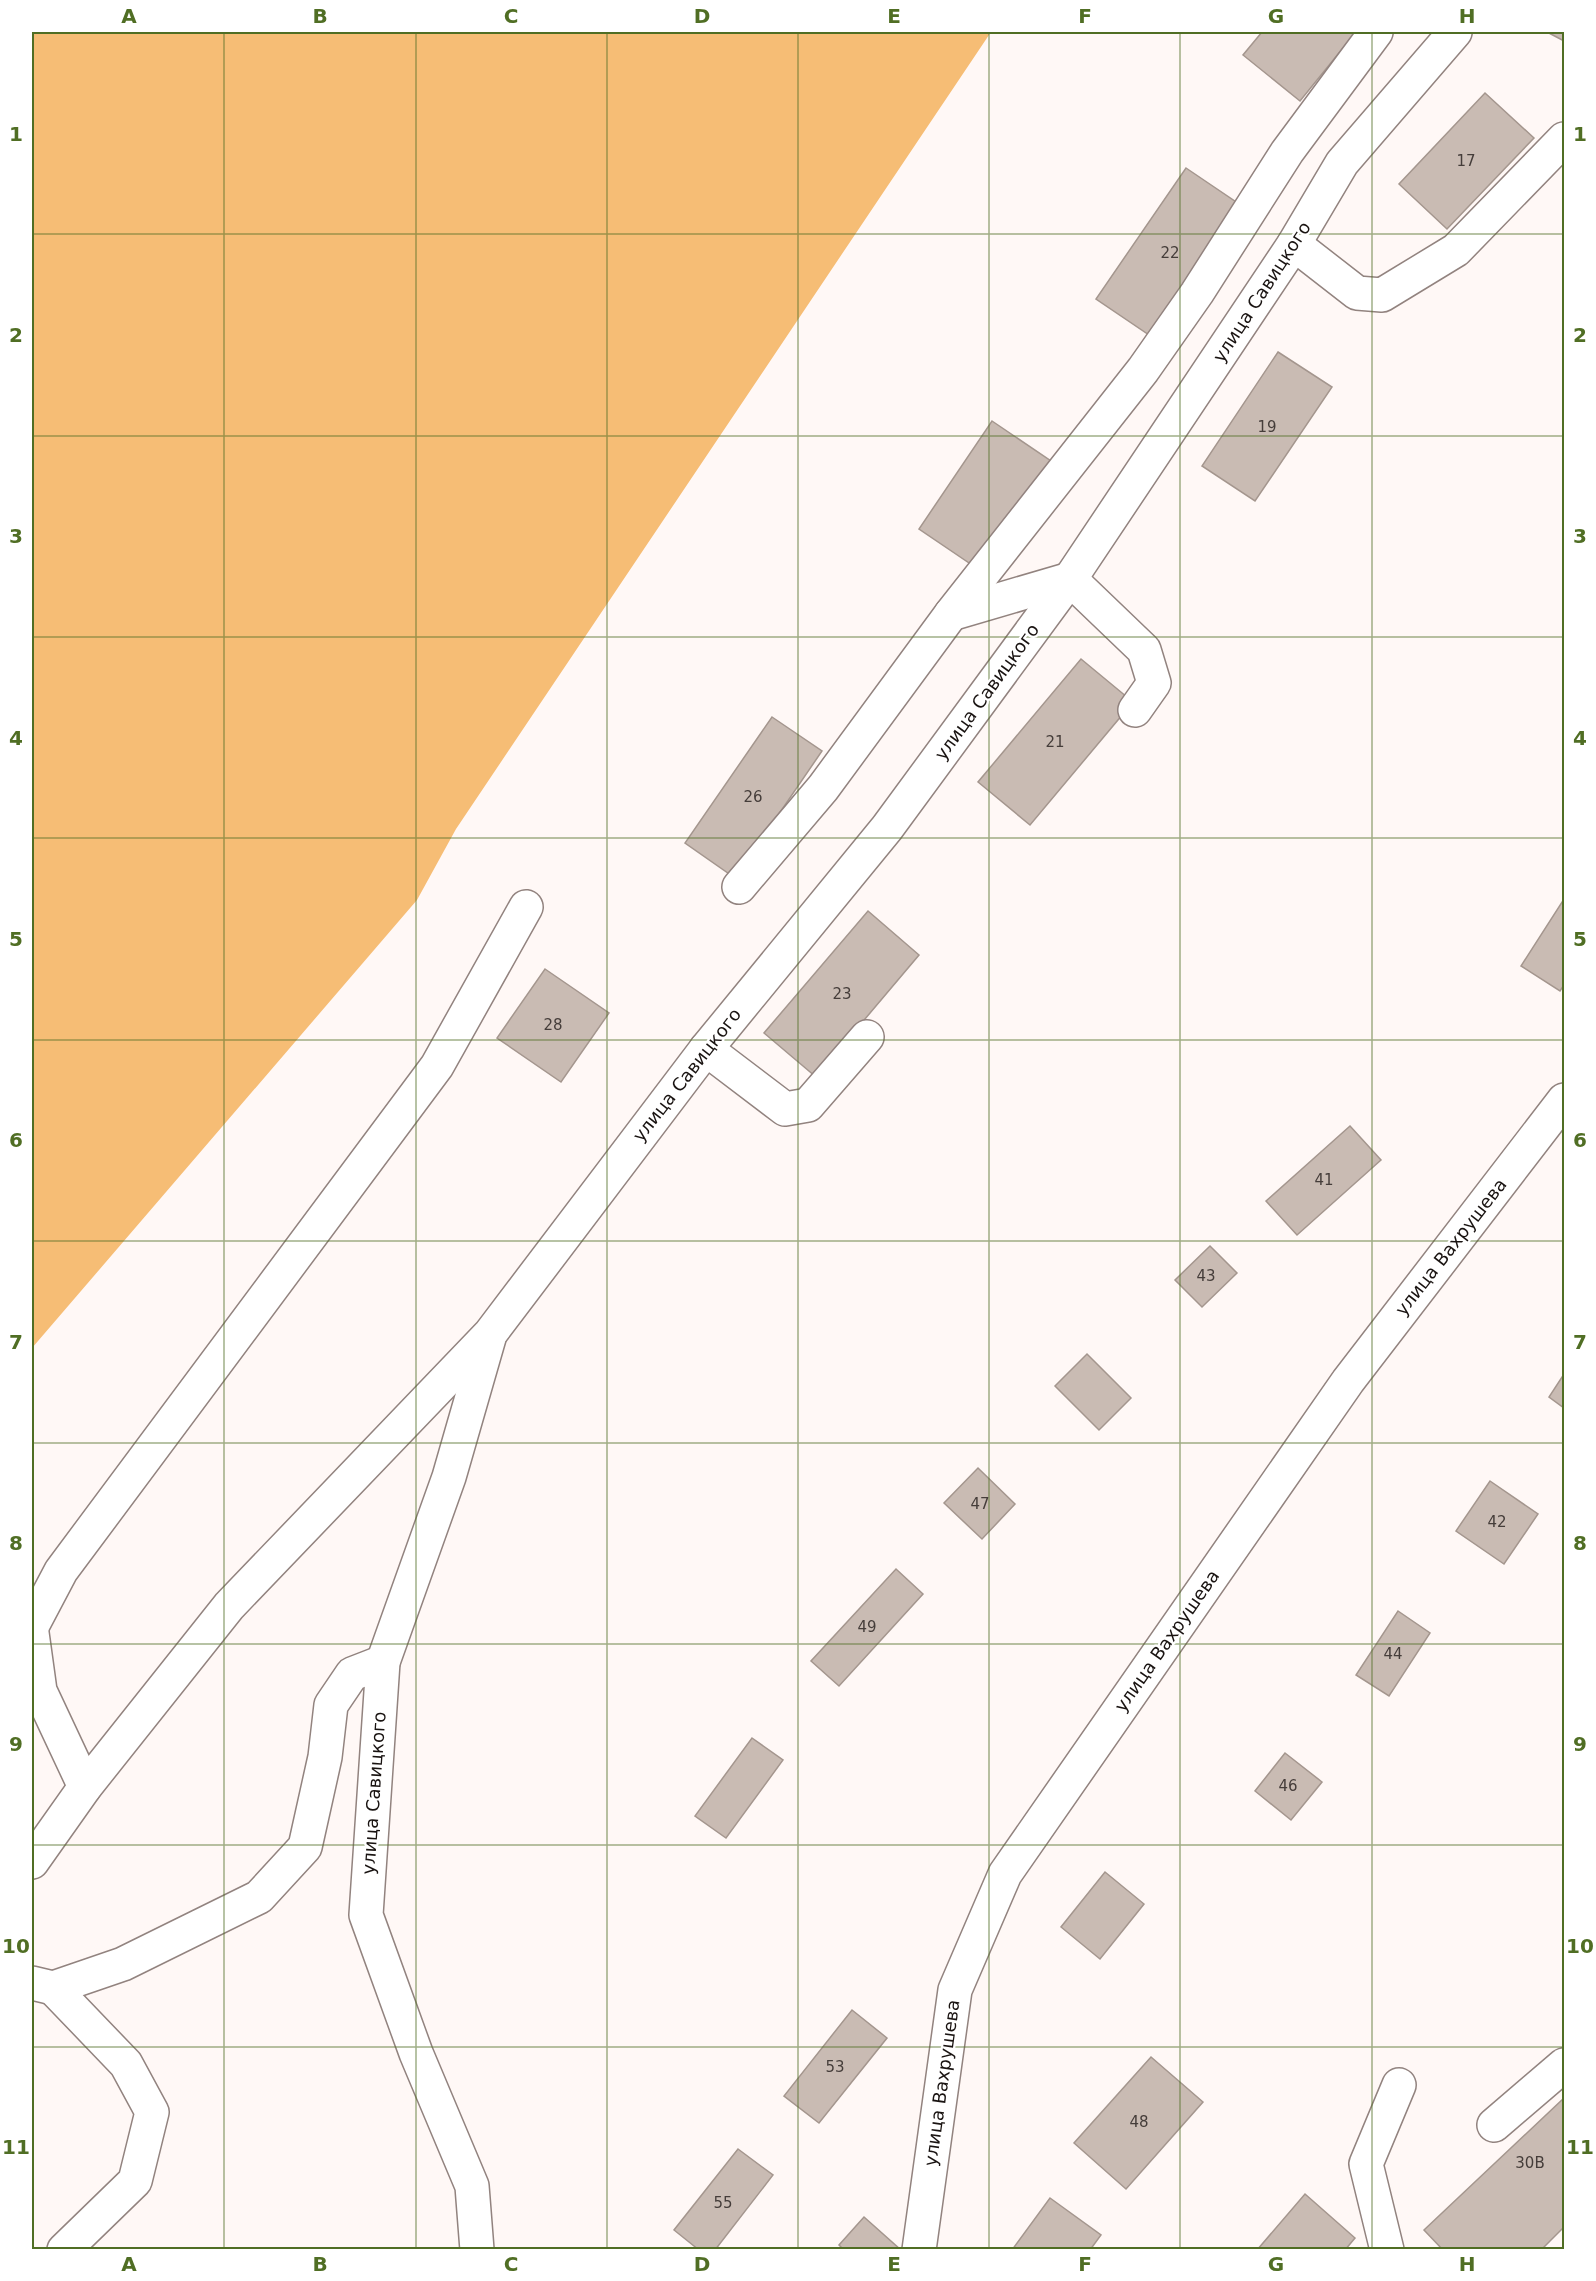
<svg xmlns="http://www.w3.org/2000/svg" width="1596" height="2281" viewBox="0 0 1596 2281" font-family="'DejaVu Sans',sans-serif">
<rect width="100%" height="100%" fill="#fff8f6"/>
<polygon fill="#f6bd75" points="32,32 991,32 456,829 417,900 32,1348"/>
<g fill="#c9bbb3" stroke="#a4968e" stroke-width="1.5">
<polygon points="1262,32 1356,32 1300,101 1243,55"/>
<polygon points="1547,32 1564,32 1564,41"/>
<polygon points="1485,93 1534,138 1447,229 1399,184"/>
<polygon points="1186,168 1245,208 1155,339 1096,299"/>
<polygon points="1278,352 1332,387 1255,501 1202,466"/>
<polygon points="992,421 1051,461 978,569 919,529"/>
<polygon points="1081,659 1133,702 1030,825 978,782"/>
<polygon points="772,717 822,751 735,878 685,843"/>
<polygon points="1564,899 1564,985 1560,991 1521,966"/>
<polygon points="868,911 919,955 816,1077 764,1033"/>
<polygon points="545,969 609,1013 561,1082 497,1038"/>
<polygon points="1350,1126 1381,1160 1297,1235 1266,1201"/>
<polygon points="1210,1246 1237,1273 1202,1307 1175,1280"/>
<polygon points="1087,1354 1131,1398 1099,1430 1055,1386"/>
<polygon points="1564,1374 1564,1408 1549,1397"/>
<polygon points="978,1468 1015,1504 982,1539 944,1503"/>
<polygon points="1490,1481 1538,1514 1504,1564 1456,1531"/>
<polygon points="896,1569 923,1594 839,1686 811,1661"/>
<polygon points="1398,1611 1430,1633 1389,1696 1356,1675"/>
<polygon points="752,1738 783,1760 726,1838 695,1816"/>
<polygon points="1285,1753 1322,1782 1291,1820 1255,1791"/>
<polygon points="1105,1872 1144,1904 1100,1959 1061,1927"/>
<polygon points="852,2010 887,2038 819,2123 784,2096"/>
<polygon points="1151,2057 1203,2102 1126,2189 1074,2143"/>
<polygon points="1564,2098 1564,2227 1541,2250 1443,2250 1424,2230"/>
<polygon points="738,2149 773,2175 715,2250 699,2250 674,2230"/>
<polygon points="1305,2194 1355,2238 1345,2250 1257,2250"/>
<polygon points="1050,2198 1101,2235 1090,2250 1012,2250"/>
<polygon points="864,2217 901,2250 844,2250 839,2245"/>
</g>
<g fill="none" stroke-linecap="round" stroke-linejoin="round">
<g stroke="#92837f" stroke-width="36">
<g id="minor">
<polyline points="1294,244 1357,293 1382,295 1456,250 1564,139"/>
<polyline points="951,614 1070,579 1144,650 1154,683 1135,710"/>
<polyline points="739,887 823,788 951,614 1143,370 1197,293 1287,152 1376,32"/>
<polyline points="706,1049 785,1109 808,1105 867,1037"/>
<polyline points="32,1626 61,1571 437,1066 526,907"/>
<polyline points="32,1633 40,1691 85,1787"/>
<polyline points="32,1862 85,1787 229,1606 490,1334 706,1049 887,828 1070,579 1294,244 1342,163 1455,32"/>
<polyline points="32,1983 53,1988 123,1964 259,1897 305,1847 325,1757 331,1705 352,1674 383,1662"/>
<polyline points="53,1988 126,2064 152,2112 135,2181 64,2250"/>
<polyline points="1494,2125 1564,2065"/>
<polyline points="477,2250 472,2186 416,2053 366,1915 383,1662 449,1477 489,1338"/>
<polyline points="919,2250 955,1990 1005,1874 1348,1381 1564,1100"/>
<polyline points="1387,2250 1366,2164 1399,2085"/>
</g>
</g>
<use href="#minor" stroke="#fff" stroke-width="33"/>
</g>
<path fill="none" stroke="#506e24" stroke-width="1.5" stroke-opacity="0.55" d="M224,32V2250M416,32V2250M607,32V2250M798,32V2250M989,32V2250M1180,32V2250M1372,32V2250M32,234H1564M32,436H1564M32,637H1564M32,838H1564M32,1040H1564M32,1241H1564M32,1443H1564M32,1644H1564M32,1845H1564M32,2047H1564"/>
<g text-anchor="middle" stroke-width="4.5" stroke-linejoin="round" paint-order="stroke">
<g font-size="15" fill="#453d3a">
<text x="1466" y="166">17</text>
<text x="1170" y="258">22</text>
<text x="1267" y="432">19</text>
<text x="1055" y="747">21</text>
<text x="753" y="802">26</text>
<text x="842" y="999">23</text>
<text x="553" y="1030">28</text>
<text x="1324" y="1185">41</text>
<text x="1206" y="1281">43</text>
<text x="980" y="1509">47</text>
<text x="1497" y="1527">42</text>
<text x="867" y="1632">49</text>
<text x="1393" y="1659">44</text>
<text x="1288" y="1791">46</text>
<text x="835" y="2072">53</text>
<text x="1139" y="2127">48</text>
<text x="1530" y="2168">30В</text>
<text x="723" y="2208">55</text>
</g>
<g font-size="18" fill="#191311" stroke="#fff">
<text transform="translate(1262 292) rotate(-57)" y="6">улица Савицкого</text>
<text transform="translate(987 692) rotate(-54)" y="6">улица Савицкого</text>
<text transform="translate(687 1075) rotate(-52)" y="6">улица Савицкого</text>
<text transform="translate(1451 1247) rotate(-52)" y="6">улица Вахрушева</text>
<text transform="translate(1167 1641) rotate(-55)" y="6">улица Вахрушева</text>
<text transform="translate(374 1793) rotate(-86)" y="6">улица Савицкого</text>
<text transform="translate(942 2083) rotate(-82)" y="6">улица Вахрушева</text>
</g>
</g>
<rect width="1596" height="2281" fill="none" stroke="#ffffff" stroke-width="66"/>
<rect x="33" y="33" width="1530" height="2215" fill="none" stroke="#506e24" stroke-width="2"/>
<g font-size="20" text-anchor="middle" font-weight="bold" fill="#506e24">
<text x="129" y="23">A</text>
<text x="320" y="23">B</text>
<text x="511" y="23">C</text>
<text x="702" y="23">D</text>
<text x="894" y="23">E</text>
<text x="1085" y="23">F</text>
<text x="1276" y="23">G</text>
<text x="1467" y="23">H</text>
<text x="16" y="141">1</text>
<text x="1580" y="141">1</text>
<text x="16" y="342">2</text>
<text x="1580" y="342">2</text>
<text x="16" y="543">3</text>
<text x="1580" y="543">3</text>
<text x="16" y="745">4</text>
<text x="1580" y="745">4</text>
<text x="16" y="946">5</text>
<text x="1580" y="946">5</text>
<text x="16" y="1147">6</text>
<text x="1580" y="1147">6</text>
<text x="16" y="1349">7</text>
<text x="1580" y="1349">7</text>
<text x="16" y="1550">8</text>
<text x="1580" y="1550">8</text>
<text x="16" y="1751">9</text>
<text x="1580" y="1751">9</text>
<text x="16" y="1953">10</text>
<text x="1580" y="1953">10</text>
<text x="16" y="2154">11</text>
<text x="1580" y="2154">11</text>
<text x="129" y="2271">A</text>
<text x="320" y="2271">B</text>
<text x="511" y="2271">C</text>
<text x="702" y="2271">D</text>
<text x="894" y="2271">E</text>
<text x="1085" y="2271">F</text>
<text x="1276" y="2271">G</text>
<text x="1467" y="2271">H</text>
</g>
</svg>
